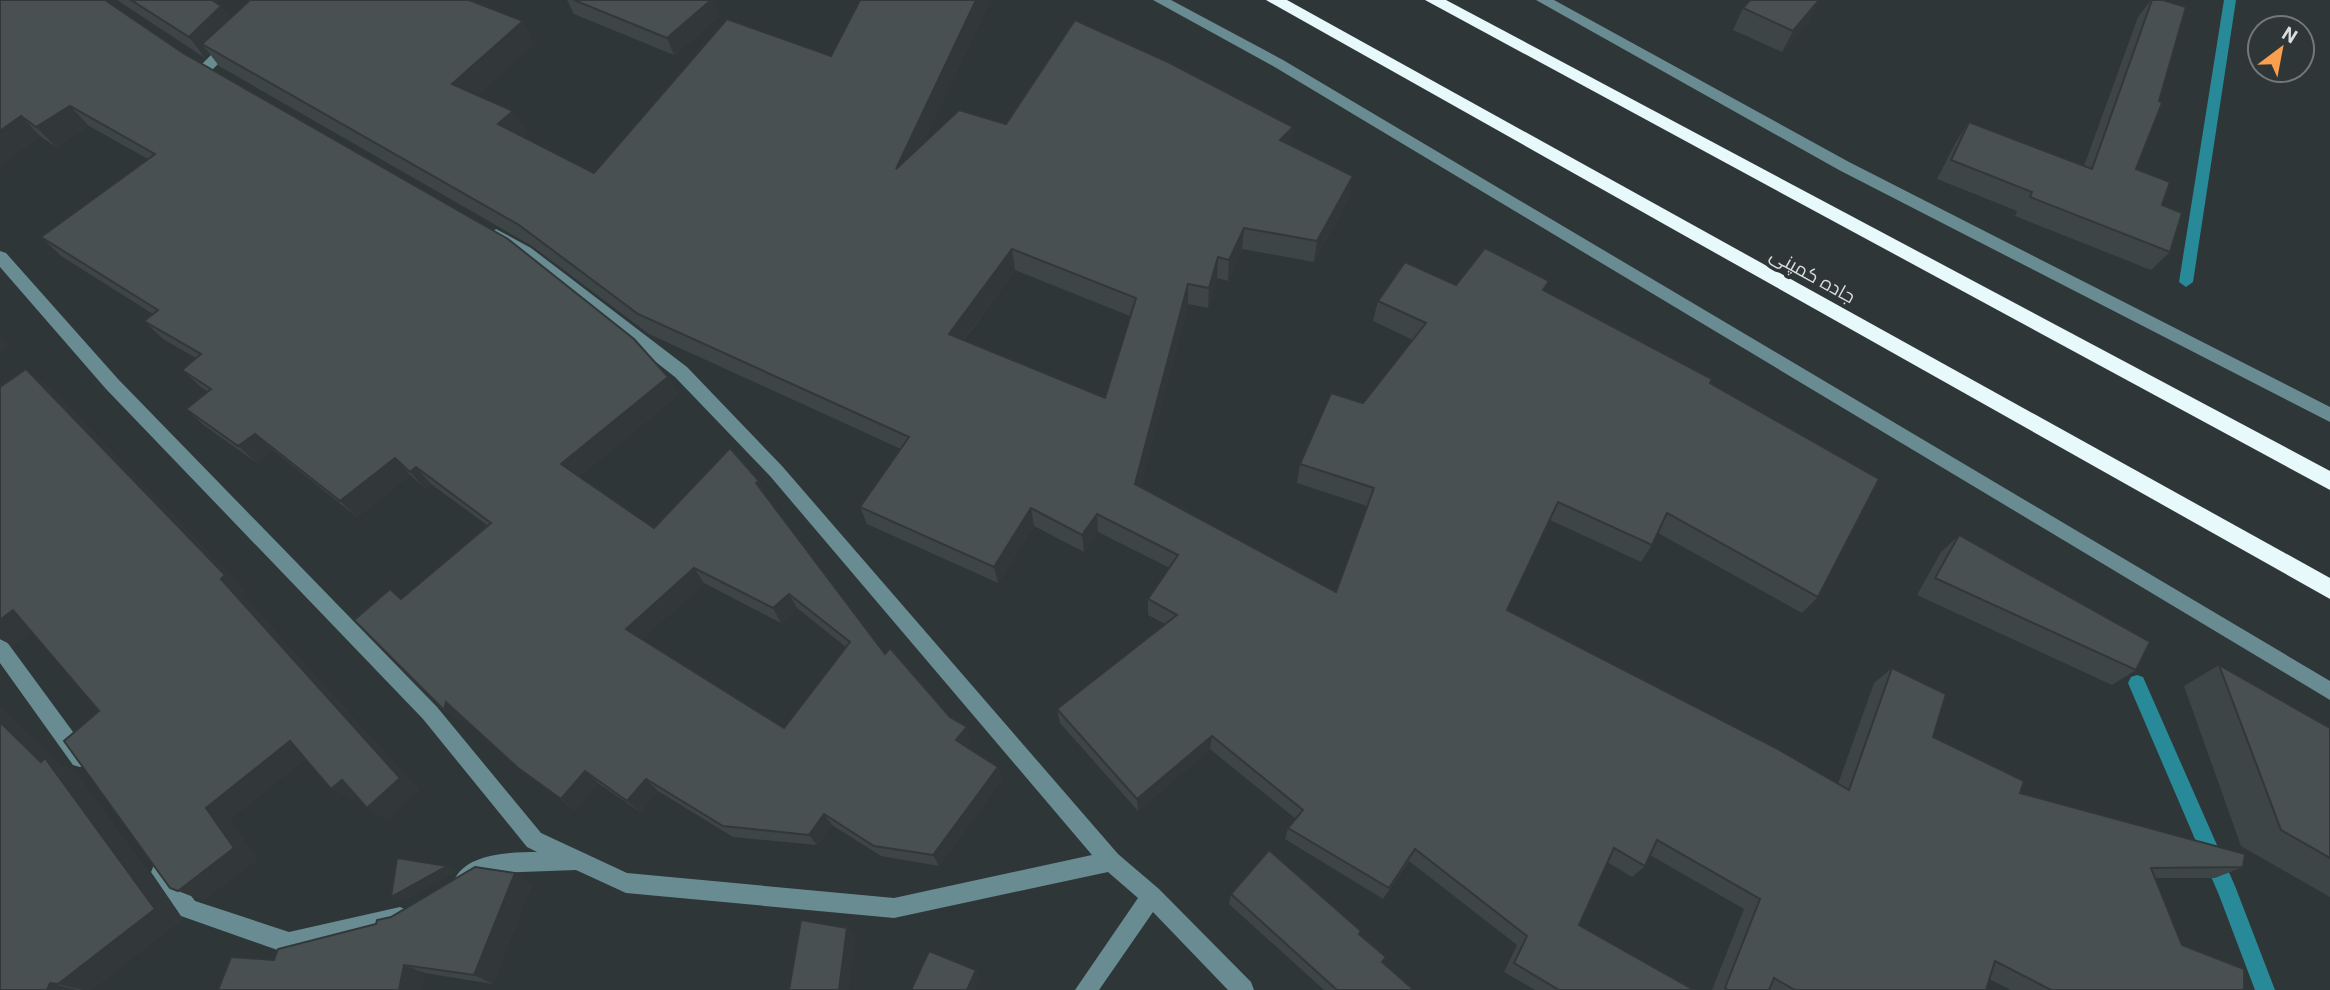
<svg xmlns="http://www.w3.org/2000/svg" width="2330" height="990" viewBox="0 0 2330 990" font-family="Roboto,Cairo,sans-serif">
<rect width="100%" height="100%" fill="#2f3638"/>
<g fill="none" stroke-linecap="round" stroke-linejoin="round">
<g fill="#288a98" fill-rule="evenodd">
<polygon points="2224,0 2236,0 2193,282 2186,287 2179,282"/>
<polygon points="2137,675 2143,677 2235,886 2275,990 2255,990 2219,895 2128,683 2131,677"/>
</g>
<g fill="#698c92" fill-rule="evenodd">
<polygon points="1153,0 1171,0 1283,60 2330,681 2330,700 1273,66"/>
<polygon points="1536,0 1554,0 1849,162 2330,407 2330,422 1839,170"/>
<polygon points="231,38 238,43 236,46 211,71 201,71 201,65 226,40"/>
<path d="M496,229L531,248L687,367L782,466L1118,854L1159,889L1251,982L1254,990H1228L1153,912L1099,990H1075L1138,898L1108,872L894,918L626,893L576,870L496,873L464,891L457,888L454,881C465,853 511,852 537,852L527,847L423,719L106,389L0,267V251L6,253L118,379L437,707L541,833L627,873L894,898L1092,855L770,476L675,377L521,256L491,239L488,235Z"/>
<polygon points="0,639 7,642 87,751 90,758 87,765 80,767 73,765 0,663"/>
<polygon points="161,862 168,865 195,901 289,932 400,907 407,910 410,917 407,924 400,927 289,954 181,916 151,872 154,865"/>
</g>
<g fill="#e8f9fc" fill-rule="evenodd">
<polygon points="1266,0 1287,0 2330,578 2330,599"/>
<polygon points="1425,0 1446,0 2330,471 2330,490"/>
</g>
</g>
<g fill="#3e4546" fill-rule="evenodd">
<path d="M0,0L668,377L678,395L578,477L654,528L759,481L767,498L885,654L950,717L971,740L966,746L998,767L1002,779L939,866L881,856L832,825L817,845L733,837L658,791L640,812L598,783L575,810L518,768L462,717L461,722L444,710L401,599L487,525L431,484L425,488L410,475L357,517L273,450L257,463L205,426L186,409L208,392L201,387L182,370L196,358L163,339L144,321L153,314L61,256L41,237L148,159L89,126L56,147L40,136L0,165ZM704,583L781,623L797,608L846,647L784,728L642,639Z"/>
<path d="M117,0H212L230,18L535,43L477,95L513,111L526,133L522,136L594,173L831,56L860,0H990L923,144L1006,124L1293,127L1291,146L1349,197L1314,262L1242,249L1228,281L1217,278L1208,308L1188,304L1140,486L1336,592L1367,506L1297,483L1300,464L1363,403L1413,340L1373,321L1378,301L1456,285L1545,291L1710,383L1818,597L1802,613L1658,533L1652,545L1641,562L1550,520L1507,610L1838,784L1874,683L1892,668L1933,737L2020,793L2243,867L2215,878H2155L2182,945L2244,990H2011L1989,979L1986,990H1712L1744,909L1650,855L1645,866L1632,877L1607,862L1579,925L1694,990H1535L1504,972L1517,945L1409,861L1383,899L1285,839L1288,828L1296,819L1210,749L1138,811L1060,723L1057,709L1165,624L1148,615V599L1170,568L1098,532L1084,552L1034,526L998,583L867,524L860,507L901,449L649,334L532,246L219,66L209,53L205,58ZM1015,270L1130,316L1105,398L964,340Z"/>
<polygon points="567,0 713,0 719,16 674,55 574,14"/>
<polygon points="2151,0 2163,0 2136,169 2162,205 2170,252 2151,270 2015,216 2017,211 1937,179 1956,142 1969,122 2084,166 2138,17"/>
<polygon points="1743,8 1810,19 1782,52 1733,30"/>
<polygon points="1959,535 2136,670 2112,685 1917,595 1941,552"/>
<polygon points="2219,665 2330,728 2330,897 2241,846 2184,686"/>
<polygon points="0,707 57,763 74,771 182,919 91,990 0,990"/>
<polygon points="532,884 493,984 425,973 274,960"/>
<polygon points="1231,894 1359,934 1382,963 1414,990 1324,990 1229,904"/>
</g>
<g fill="#323839">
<polygon points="711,0 713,0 719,16 674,55 667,38"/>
<polygon points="976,0 990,0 902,191 896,169"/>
<polygon points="1819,0 1810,19 1782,52 1793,31"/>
<polygon points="221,6 237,27 202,44 209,53 205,58 189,37"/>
<polygon points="523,21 535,43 465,107 452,84"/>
<polygon points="70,106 89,126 56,147 36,127"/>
<polygon points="513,111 526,133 511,146 498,124"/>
<polygon points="21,116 40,136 0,165 0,131"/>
<polygon points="1293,127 1291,149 1280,140"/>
<polygon points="1353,176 1349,197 1314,262 1317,241"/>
<polygon points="1244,228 1242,249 1228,281 1229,260"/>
<polygon points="1012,249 1015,270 953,354 949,334"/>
<polygon points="1218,257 1217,278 1208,308 1209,288"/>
<polygon points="1188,284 1188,304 1136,502 1135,484"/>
<polygon points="0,337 10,347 0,352"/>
<polygon points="26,369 51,388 247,592 243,595 420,790 387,820 367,808"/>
<polygon points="668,377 678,395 573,481 561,464"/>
<polygon points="255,434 273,450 257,463 238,446"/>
<polygon points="395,458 410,475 357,517 340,501"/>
<polygon points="416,467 431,484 425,488 410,472"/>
<polygon points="759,481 767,498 756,483"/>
<polygon points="1031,508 1034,526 998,583 994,567"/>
<polygon points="1097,514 1098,532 1084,552 1082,535"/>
<polygon points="694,568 704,583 638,643 626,629"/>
<polygon points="789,594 797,608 781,623 773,608"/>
<polygon points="13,610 41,626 13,646 0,639 0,620"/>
<polygon points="446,702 462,715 461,722 444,710"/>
<polygon points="0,707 57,763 74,771 182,919 91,990 83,990 58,984 41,762 0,722"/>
<polygon points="967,727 971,740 961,752 956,740"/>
<polygon points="1212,736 1210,749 1138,811 1137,799"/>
<polygon points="290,741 312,755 230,820 259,859 204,901 178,891 206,808"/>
<polygon points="998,767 1002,779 939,866 933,855"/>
<polygon points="585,771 598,783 575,810 561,799"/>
<polygon points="646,779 658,791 640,812 627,801"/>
<polygon points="342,780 363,793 353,801 331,789"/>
<polygon points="824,814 832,825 817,845 809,835"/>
<polygon points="447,866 457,872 402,902 391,897"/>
<polygon points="515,873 532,884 493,984 474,975"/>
<polygon points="847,928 856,937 849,990 839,990"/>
<polygon points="404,965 425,973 422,990 399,990"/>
<polygon points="976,970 981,979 976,990 967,990"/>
<polygon points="50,983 77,990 47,990"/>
</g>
<g fill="#485051" stroke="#323839" stroke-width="2" fill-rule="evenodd">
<path d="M0,0H105L183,53L508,239L634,339L668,377L561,464L654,528L730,448L759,481L756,483L885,654L890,648L950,717L967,727L956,740L998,767L933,855L874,846L824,814L809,835L723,826L646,779L627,801L585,771L561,799L518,768L446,702L444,710L354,620L390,589L401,599L491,523L416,467L410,472L395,458L340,501L255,434L238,446L186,409L211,389L182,370L201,354L144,321L158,310L41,237L155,154L70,106L36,127L21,116L0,131ZM694,568L773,608L789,594L850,642L784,728L626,629Z"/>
<polygon points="131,0 212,0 221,6 189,37"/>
<path d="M250,0H469L523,21L452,84L513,111L498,124L594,173L727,19L831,56L860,0H976L896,169L959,110L1006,124L1075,20L1168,62L1293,127L1280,140L1353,176L1317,241L1244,228L1229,260L1218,257L1209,288L1188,284L1135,484L1336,592L1374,488L1300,464L1331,393L1363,403L1426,323L1378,301L1405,262L1456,285L1485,248L1549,281L1543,290L1712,379L1710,383L1879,479L1818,597L1667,513L1652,545L1558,502L1507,610L1776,748L1849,790L1892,668L1946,694L1933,737L2024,781L2020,793L2245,854L2243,867L2151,868L2182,945L2244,969V990H2051L1995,961L1986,990H1795L1774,978L1769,990H1728L1725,988L1760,899L1657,840L1645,866L1614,848L1579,925L1694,990H1559L1514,963L1527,936L1415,849L1389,888L1288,828L1303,810L1212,736L1137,799L1057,709L1177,615L1148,599L1178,555L1097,514L1082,535L1031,508L994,567L860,507L909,437L638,314L519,225L202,44ZM1012,249L1136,298L1105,398L949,334Z"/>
<polygon points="574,0 711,0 667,38"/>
<polygon points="1750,0 1819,0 1793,31 1743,8"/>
<polygon points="2152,0 2163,0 2186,7 2159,101 2162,103 2136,169 2170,182 2162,205 2182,213 2170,252 2030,197 2032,192 1951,160 1969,122 2092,169"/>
<polygon points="26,369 225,575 221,579 400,778 367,808 342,780 331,789 290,741 206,808 234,848 178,891 170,888 64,741 99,711 13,610 0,620 0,387"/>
<polygon points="1959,535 2150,642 2136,670 1935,578"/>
<polygon points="2219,665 2330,728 2330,858 2281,830"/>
<polygon points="0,722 41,762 45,758 155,909 58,984 50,983 47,990 0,990"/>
<polygon points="1269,850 1361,931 1359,934 1386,957 1382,962 1414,990 1337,990 1231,894"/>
<polygon points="397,858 447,866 391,897"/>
<polygon points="475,867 515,873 474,975 404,965 399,990 218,990 231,957 274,960 278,949 376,924 377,920 391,917"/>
<polygon points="801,920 847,928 839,990 789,990"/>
<polygon points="929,951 976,970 967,990 911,990"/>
</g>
<g text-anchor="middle" stroke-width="7" stroke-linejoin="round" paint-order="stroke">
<g font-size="19" fill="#d8ddde" stroke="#2f3638">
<text transform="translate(1813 275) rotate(29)" y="7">جاده کمپنی</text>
</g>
</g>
<g transform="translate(2281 49) rotate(32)"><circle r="33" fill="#2f3638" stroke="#73797a" stroke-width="2"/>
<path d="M0-5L12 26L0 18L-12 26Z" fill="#fa9f4e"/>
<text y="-10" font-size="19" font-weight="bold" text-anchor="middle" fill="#d8ddde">N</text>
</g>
</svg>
